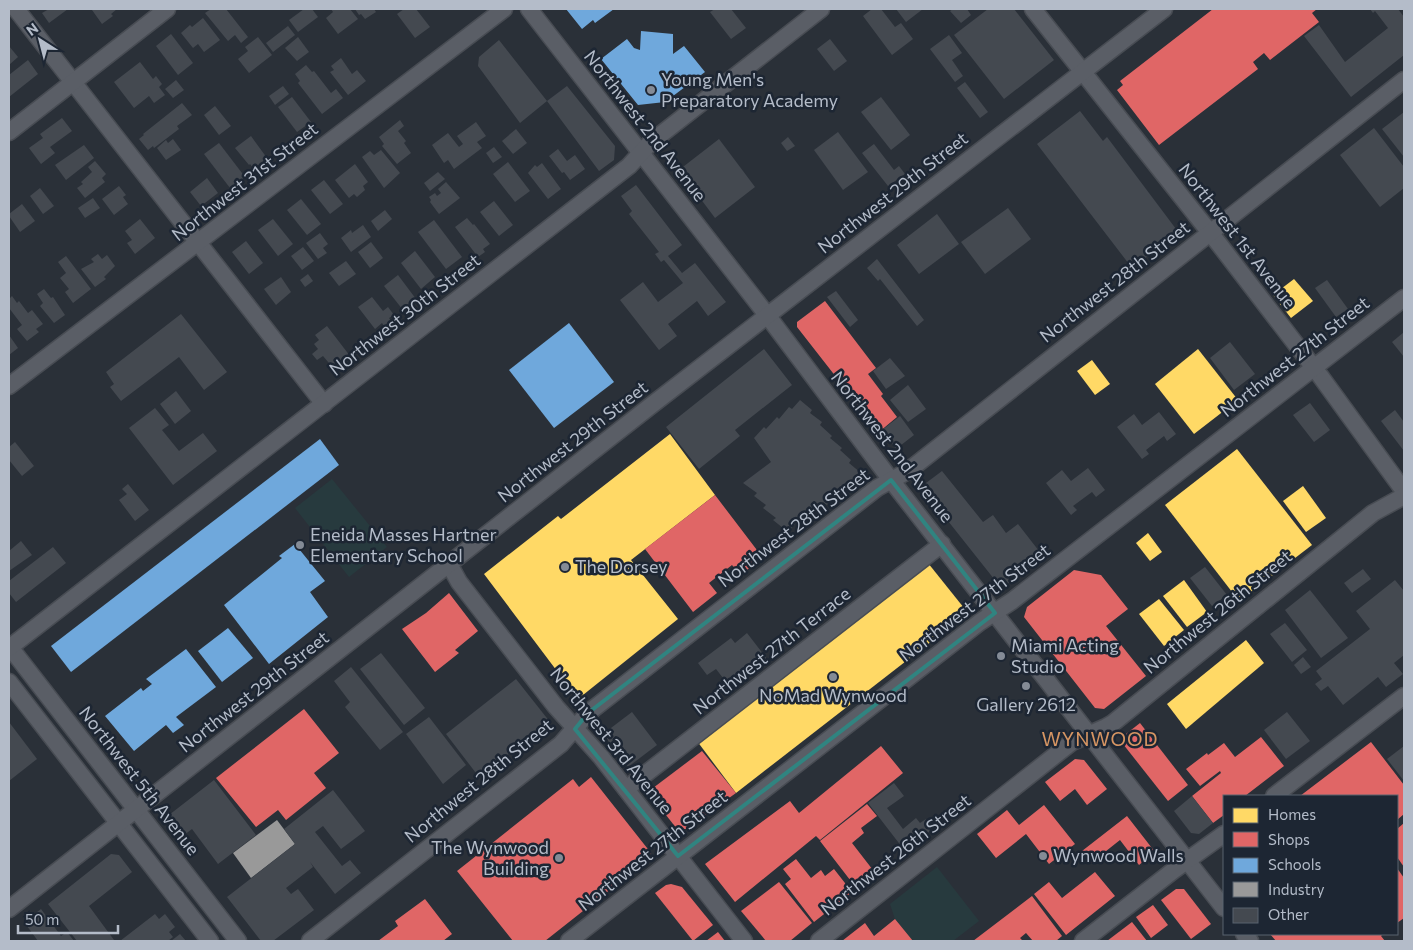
<svg xmlns="http://www.w3.org/2000/svg" width="1413" height="950" viewBox="0 0 1413 950" font-family="Commissioner,sans-serif">
<rect width="100%" height="100%" fill="#2a3038"/>
<g fill="#273a3e">
<polygon points="332,479 387,547 349,577 295,508"/>
<polygon points="937,867 979,921 953,941 913,941 895,919 890,904"/>
</g>
<g fill="#ffd966">
<polygon points="1294,279 1313,301 1291,318 1273,295"/>
<polygon points="1198,349 1238,400 1194,434 1155,384"/>
<polygon points="1092,360 1110,384 1095,395 1077,371"/>
<polygon points="670,434 715,495 631,560 678,619 578,699 484,574 558,516 561,519"/>
<polygon points="1237,449 1312,545 1239,601 1165,505"/>
<polygon points="1303,486 1326,518 1306,532 1283,501"/>
<polygon points="1148,533 1162,552 1150,561 1136,543"/>
<polygon points="928,563 968,613 736,793 697,741"/>
<polygon points="1184,580 1207,612 1187,627 1163,596"/>
<polygon points="1159,599 1184,630 1164,646 1139,614"/>
<polygon points="1246,640 1264,663 1186,729 1167,704"/>
</g>
<g fill="#e06666">
<polygon points="1213,9 1317,9 1312,13 1319,22 1270,60 1264,53 1253,62 1258,69 1159,145 1117,90 1123,85 1120,81"/>
<polygon points="825,301 876,368 868,374 883,394 881,396 897,417 879,432 797,327 797,322"/>
<polygon points="715,495 763,558 740,575 732,565 709,583 717,593 693,612 645,549"/>
<polygon points="1074,570 1101,575 1128,609 1106,626 1146,676 1104,709 1095,708 1024,617 1027,607"/>
<polygon points="449,593 478,631 455,650 459,653 435,672 402,629 426,613"/>
<polygon points="304,709 339,753 314,773 326,788 286,820 278,810 256,827 216,778"/>
<polygon points="1140,723 1188,785 1168,801 1123,744 1126,734"/>
<polygon points="1261,737 1284,766 1245,796 1224,796 1224,815 1213,823 1192,796 1221,773 1220,771 1200,786 1186,769 1207,753 1208,755 1224,743 1235,757"/>
<polygon points="1371,742 1404,785 1404,814 1397,820 1397,796 1300,796"/>
<polygon points="881,746 903,773 820,840 816,836 735,902 705,864 790,801 799,813"/>
<polygon points="702,751 736,793 686,829 677,829 651,796 653,788"/>
<polygon points="1075,759 1084,760 1107,789 1087,805 1075,789 1060,801 1045,782"/>
<polygon points="591,777 651,853 638,863 640,866 545,941 513,941 457,871 573,779 579,787"/>
<polygon points="867,804 877,816 861,828 864,833 852,843 876,874 857,889 820,841"/>
<polygon points="1044,805 1075,844 1049,864 1026,834 996,858 977,834 1007,810 1019,825"/>
<polygon points="1127,816 1155,852 1139,865 1120,840 1091,863 1082,851"/>
<polygon points="1404,823 1404,867 1397,857 1397,829"/>
<polygon points="796,859 811,878 821,870 825,876 834,869 852,892 814,922 785,884 791,879 783,869"/>
<polygon points="1397,868 1404,878 1404,918 1397,923"/>
<polygon points="1095,872 1115,896 1066,935 1034,894 1049,882 1062,898"/>
<polygon points="779,882 812,923 790,941 766,941 741,911"/>
<polygon points="671,884 682,887 713,925 693,941 655,893 666,885"/>
<polygon points="1176,889 1184,889 1211,924 1191,939 1161,900"/>
<polygon points="1032,896 1062,936 1056,941 1033,941 1026,933 1020,938 1023,941 973,941"/>
<polygon points="425,899 452,934 443,941 378,941 398,926 395,921"/>
<polygon points="1153,905 1168,925 1151,938 1136,917"/>
<polygon points="895,919 913,941 842,941 865,923 874,936"/>
<polygon points="1132,922 1147,941 1107,941"/>
<polygon points="718,932 725,941 706,941"/>
<polygon points="1270,934 1383,934 1381,936 1385,941 1276,941"/>
</g>
<g fill="#6fa8dc">
<polygon points="566,9 614,9 595,23 593,20 582,29"/>
<polygon points="641,31 673,34 673,54 684,46 705,72 665,102 638,105 601,59 627,39 634,48 640,50"/>
<polygon points="569,323 614,382 554,428 509,370"/>
<polygon points="320,439 339,465 71,672 51,646"/>
<polygon points="295,544 325,581 310,592 328,617 269,664 224,605 282,558 279,556"/>
<polygon points="228,628 253,658 222,682 198,651"/>
<polygon points="186,649 216,687 176,717 184,725 173,733 166,725 134,751 105,716 141,688 143,691 152,684 146,679"/>
</g>
<polygon fill="#999" points="277,820 295,844 251,878 233,853"/>
<g fill="#444950">
<polygon points="49,9 68,9 49,23 42,13"/>
<polygon points="94,9 117,9 111,14 113,16 102,24 92,10"/>
<polygon points="211,9 226,9 248,37 241,43 235,35 228,41 205,13"/>
<polygon points="304,9 312,9 318,17 298,32 289,20"/>
<polygon points="331,9 350,9 358,19 338,34 326,18 333,12"/>
<polygon points="355,9 374,9 376,12 365,19 361,14 359,15"/>
<polygon points="404,9 416,9 430,27 415,38 397,14"/>
<polygon points="715,9 731,9 746,28 731,39 710,12"/>
<polygon points="872,9 881,9 895,27 901,23 913,39 892,55 863,16"/>
<polygon points="896,9 923,9 906,22"/>
<polygon points="953,9 967,9 971,15 961,23 950,11"/>
<polygon points="988,9 1014,9 1054,60 1004,99 954,35"/>
<polygon points="1370,9 1398,9 1404,17 1404,55 1351,97 1304,36 1319,25 1345,62 1388,28 1375,11 1373,13"/>
<polygon points="203,18 220,40 204,52 198,44 193,48 181,33 190,25 192,27"/>
<polygon points="288,26 295,35 273,52 266,43"/>
<polygon points="171,34 193,63 178,75 156,46"/>
<polygon points="949,35 962,53 952,60 963,76 955,82 930,49"/>
<polygon points="258,37 272,55 249,73 238,59 248,51 245,47"/>
<polygon points="298,37 309,52 297,61 285,48"/>
<polygon points="830,39 847,61 834,71 817,49"/>
<polygon points="499,40 547,101 567,86 615,146 614,160 599,171 547,101 520,123 478,66 479,57"/>
<polygon points="9,46 18,57 9,65"/>
<polygon points="341,58 352,74 357,70 366,81 348,95 330,72 334,70 331,66"/>
<polygon points="28,60 38,74 9,97 9,75"/>
<polygon points="140,62 153,79 156,76 162,84 159,87 165,95 154,103 149,96 134,108 114,82"/>
<polygon points="306,65 312,72 314,71 331,93 336,89 343,98 322,114 298,83 300,81 295,74"/>
<polygon points="176,80 184,90 173,98 165,89"/>
<polygon points="965,82 988,112 980,118 957,88"/>
<polygon points="283,86 289,94 275,105 269,96"/>
<polygon points="292,97 311,122 297,132 278,107"/>
<polygon points="881,97 910,135 891,150 861,112"/>
<polygon points="182,103 192,115 177,126 179,129 154,148 153,146 148,150 139,139 144,135 143,134"/>
<polygon points="215,106 231,126 219,135 204,115"/>
<polygon points="1080,111 1103,141 1107,137 1179,233 1132,268 1037,144"/>
<polygon points="1404,112 1404,157 1382,129"/>
<polygon points="62,118 72,131 50,147 55,153 41,164 29,148 43,138 40,134"/>
<polygon points="400,120 404,126 398,131 406,141 404,143 411,153 397,164 382,146 384,144 379,137"/>
<polygon points="476,122 486,136 477,142 482,148 454,169 448,160 444,163 432,145 448,133 459,147 463,144 457,136"/>
<polygon points="1374,128 1404,167 1404,188 1380,207 1340,155"/>
<polygon points="516,129 527,143 513,154 502,141"/>
<polygon points="838,132 868,172 843,190 814,150"/>
<polygon points="251,136 267,158 254,169 250,164 249,165 235,148"/>
<polygon points="788,137 795,146 787,151 781,143"/>
<polygon points="173,139 181,150 166,160 157,148 166,140 168,143"/>
<polygon points="719,139 755,187 715,218 679,170"/>
<polygon points="219,143 245,177 230,188 204,154"/>
<polygon points="874,144 894,170 899,166 905,174 888,186 862,153"/>
<polygon points="84,145 94,158 66,180 55,165"/>
<polygon points="494,147 502,157 493,163 486,153"/>
<polygon points="558,149 567,161 575,155 585,169 570,180 564,172 562,173 549,156"/>
<polygon points="381,150 400,173 384,188 362,157 370,151 374,155"/>
<polygon points="95,161 106,174 102,178 105,182 85,198 77,188 83,184 81,182 92,172 88,167"/>
<polygon points="508,162 530,191 515,202 493,174"/>
<polygon points="542,163 561,189 548,199 528,173 535,165 537,167"/>
<polygon points="355,164 368,182 363,186 365,190 357,197 354,194 349,198 335,180"/>
<polygon points="438,172 445,179 430,191 424,183"/>
<polygon points="207,178 218,193 201,206 190,192"/>
<polygon points="324,180 343,204 330,214 311,190"/>
<polygon points="446,182 460,198 439,214 430,202 431,200 429,197 435,193 437,196 441,193 438,189"/>
<polygon points="636,185 682,245 668,256 682,273 695,263 726,302 708,316 697,301 668,324 677,336 659,350 620,300 643,282 658,302 683,283 664,260 661,262 655,254 659,252 629,214 632,211 621,196"/>
<polygon points="119,186 126,195 123,197 128,204 114,215 102,199"/>
<polygon points="40,188 54,206 43,214 30,196"/>
<polygon points="93,198 100,208 85,218 78,208"/>
<polygon points="301,199 321,224 307,235 287,210"/>
<polygon points="494,201 513,225 499,236 480,212"/>
<polygon points="22,204 35,221 20,232 9,216 9,214"/>
<polygon points="1008,208 1031,239 985,274 961,242"/>
<polygon points="385,210 392,219 378,231 371,221"/>
<polygon points="937,214 959,244 919,274 897,245"/>
<polygon points="467,218 473,225 474,224 490,244 483,249 485,252 478,257 455,227"/>
<polygon points="140,219 155,238 135,254 127,243 132,240 125,231"/>
<polygon points="273,219 293,244 278,256 258,230"/>
<polygon points="434,220 462,257 446,269 418,232"/>
<polygon points="363,225 371,237 351,252 341,238 351,230 352,233"/>
<polygon points="320,233 328,244 323,248 327,253 318,259 306,243"/>
<polygon points="246,241 263,263 249,274 232,252"/>
<polygon points="371,242 383,258 370,268 358,252"/>
<polygon points="303,247 314,261 302,270 291,256"/>
<polygon points="415,251 435,277 421,289 401,263"/>
<polygon points="98,254 102,259 107,255 115,266 104,277 106,279 95,287 81,269 94,262 91,259"/>
<polygon points="66,256 91,289 73,303 65,292 69,289 60,278 66,273 58,262"/>
<polygon points="877,259 924,320 917,326 880,279 878,281 867,268"/>
<polygon points="346,261 356,274 339,286 329,273"/>
<polygon points="308,274 313,281 305,287 300,280"/>
<polygon points="398,275 416,299 403,310 384,286"/>
<polygon points="281,277 291,292 276,305 264,289"/>
<polygon points="1327,280 1348,309 1336,317 1315,288"/>
<polygon points="44,289 51,298 53,297 65,315 54,323 40,306 43,303 37,294"/>
<polygon points="836,291 858,320 850,327 827,297"/>
<polygon points="12,296 17,303 19,301 28,313 32,310 43,324 36,329 39,332 27,341 17,329 22,325 9,308 9,299"/>
<polygon points="372,297 383,311 388,307 394,315 389,318 391,321 384,326 382,323 375,329 358,307"/>
<polygon points="181,314 227,372 204,390 179,357 121,401 110,387 114,384 106,372"/>
<polygon points="327,326 350,356 334,369 323,356 317,360 312,354 318,349 314,344 319,340 315,335"/>
<polygon points="1404,332 1404,357 1392,342"/>
<polygon points="9,335 18,348 9,355"/>
<polygon points="1230,342 1255,374 1234,390 1210,358"/>
<polygon points="764,349 792,385 735,430 740,436 699,469 666,427"/>
<polygon points="890,358 905,376 886,389 873,371"/>
<polygon points="908,385 926,409 908,422 890,400"/>
<polygon points="176,391 191,411 175,424 160,404"/>
<polygon points="800,400 812,410 810,413 822,422 820,425 832,436 830,438 842,448 840,450 851,460 849,463 861,473 850,485 847,483 838,494 835,492 827,505 823,502 813,514 810,511 800,523 798,521 788,532 773,520 776,518 763,508 766,505 754,496 757,493 743,483 771,462 754,438 764,427 766,429 777,417 779,419 789,407 792,409"/>
<polygon points="1310,403 1330,430 1314,442 1293,415"/>
<polygon points="155,408 169,425 162,430 179,451 203,433 217,451 173,485 129,428"/>
<polygon points="1395,410 1404,422 1404,451 1381,421"/>
<polygon points="1159,412 1176,434 1167,441 1164,436 1146,450 1149,454 1142,459 1117,427 1134,414 1142,425"/>
<polygon points="900,416 914,435 896,449 882,430"/>
<polygon points="15,442 34,466 22,476 9,460 9,447"/>
<polygon points="1088,468 1105,490 1096,497 1092,492 1073,506 1077,510 1071,515 1046,483 1062,470 1071,481"/>
<polygon points="942,471 983,522 993,515 1006,533 1018,524 1039,551 1040,559 1006,585 998,584 925,492 926,483"/>
<polygon points="128,484 149,510 135,521 119,500 127,494 122,489"/>
<polygon points="21,541 32,555 9,571 9,551"/>
<polygon points="53,547 66,563 16,602 9,593 9,581"/>
<polygon points="1205,567 1227,595 1212,606 1190,578"/>
<polygon points="1363,569 1371,579 1352,593 1344,583"/>
<polygon points="1395,580 1404,591 1404,655 1394,663 1403,674 1386,687 1378,677 1343,705 1328,686 1321,691 1315,684 1322,679 1316,671 1370,629 1356,611"/>
<polygon points="1310,590 1348,638 1321,658 1285,610"/>
<polygon points="1285,623 1307,650 1292,662 1270,634"/>
<polygon points="747,633 767,659 730,687 716,669 707,675 698,663 731,638 735,643"/>
<polygon points="381,653 425,708 404,725 360,669"/>
<polygon points="1303,657 1311,667 1301,674 1294,665"/>
<polygon points="351,667 403,732 380,750 345,707 350,702 334,681"/>
<polygon points="516,679 550,722 479,777 446,734"/>
<polygon points="632,712 657,745 628,767 603,734"/>
<polygon points="1287,712 1310,741 1286,759 1264,730"/>
<polygon points="429,717 466,765 443,784 406,734"/>
<polygon points="9,722 37,759 9,781"/>
<polygon points="1404,746 1404,781 1387,759"/>
<polygon points="214,780 256,835 218,864 192,829 184,835 169,815"/>
<polygon points="894,783 904,796 887,808 903,829 916,818 920,823 926,819 934,828 905,851 868,803"/>
<polygon points="333,790 365,831 341,849 323,826 315,832 342,866 350,860 361,873 335,894 310,862 313,867 286,888 291,894 298,889 314,910 273,941 261,941 227,897 295,844 284,829"/>
<polygon points="1192,796 1213,823 1199,834 1191,833 1174,811"/>
<polygon points="111,854 119,855 132,872 89,906 114,940 77,941 48,904"/>
<polygon points="41,909 61,936 67,932 74,941 38,941 24,922"/>
<polygon points="155,914 159,919 165,914 175,927 169,932 173,937 168,941 120,941"/>
<polygon points="180,934 186,941 171,941"/>
</g>
<g fill="none" stroke-linecap="round" stroke-linejoin="round">
<g stroke="#484c53" stroke-width="19">
<g id="minor">
<polyline points="16,9 324,404"/>
<polyline points="529,9 767,315 891,480 1224,908"/>
<polyline points="1033,9 1219,244 1321,377 1404,491"/>
<polyline points="9,132 167,9"/>
<polyline points="9,386 504,9"/>
<polyline points="449,564 459,582 556,707 601,757 744,941"/>
<polyline points="9,646 238,941"/>
<polyline points="9,648 629,166 650,143 821,9"/>
<polyline points="9,682 210,941"/>
<polyline points="626,789 942,544"/>
<polyline points="1274,796 1404,696"/>
<polyline points="9,909 653,404 1164,9"/>
<polyline points="1244,934 1250,941"/>
<polyline points="310,941 561,744 588,713 877,488 908,471 1404,80"/>
<polyline points="569,941 980,622 1012,601 1404,298"/>
<polyline points="819,941 1072,742 1106,727 1113,723 1373,513 1404,496"/>
<polyline points="1083,941 1174,870 1224,834"/>
</g>
</g>
<use href="#minor" stroke="#5a5e66" stroke-width="16"/>
</g>
<path fill="none" stroke="#308480" stroke-width="4" stroke-linejoin="round" d="M891,480L995,613L678,856L575,729L588,713Z"/>
<g fill="#848b96" stroke="#1d2633" stroke-width="2">
<circle cx="651" cy="90" r="5"/>
<circle cx="300" cy="545" r="5"/>
<circle cx="565" cy="567" r="5"/>
<circle cx="1001" cy="656" r="5"/>
<circle cx="833" cy="677" r="5"/>
<circle cx="1026" cy="686" r="5"/>
<circle cx="1043" cy="856" r="5"/>
<circle cx="559" cy="858" r="5"/>
</g>
<g text-anchor="middle" stroke-width="5" stroke-linejoin="round" paint-order="stroke">
<g font-size="18" fill="#b4bcc9" stroke="#1d2633" text-anchor="start">
<text x="661" y="86">Young Men's<tspan x="661" dy="21">Preparatory Academy</tspan></text>
<text x="310" y="541">Eneida Masses Hartner<tspan x="310" dy="21">Elementary School</tspan></text>
<text x="575" y="573">The Dorsey</text>
<text x="1011" y="652">Miami Acting<tspan x="1011" dy="21">Studio</tspan></text>
<text x="833" y="702" text-anchor="middle">NoMad Wynwood</text>
<text x="1026" y="711" text-anchor="middle">Gallery 2612</text>
<text x="549" y="854" text-anchor="end">The Wynwood<tspan x="549" dy="21">Building</tspan></text>
<text x="1053" y="862">Wynwood Walls</text>
</g>
<g font-size="18" fill="#b4bcc9" stroke="#1d2633">
<text transform="translate(645 126) rotate(52)" y="6">Northwest 2nd Avenue</text>
<text transform="translate(245 182) rotate(-38)" y="6">Northwest 31st Street</text>
<text transform="translate(893 193) rotate(-38)" y="6">Northwest 29th Street</text>
<text transform="translate(1237 236) rotate(52)" y="6">Northwest 1st Avenue</text>
<text transform="translate(1115 282) rotate(-38)" y="6">Northwest 28th Street</text>
<text transform="translate(405 315) rotate(-38)" y="6">Northwest 30th Street</text>
<text transform="translate(1295 357) rotate(-38)" y="6">Northwest 27th Street</text>
<text transform="translate(573 442) rotate(-38)" y="6">Northwest 29th Street</text>
<text transform="translate(892 447) rotate(52)" y="6">Northwest 2nd Avenue</text>
<text transform="translate(794 528) rotate(-37)" y="6">Northwest 28th Street</text>
<text transform="translate(975 603) rotate(-37)" y="6">Northwest 27th Street</text>
<text transform="translate(1218 612) rotate(-39)" y="6">Northwest 26th Street</text>
<text transform="translate(772 651) rotate(-38)" y="6">Northwest 27th Terrace</text>
<text transform="translate(254 692) rotate(-38)" y="6">Northwest 29th Street</text>
<text transform="translate(611 741) rotate(51)" y="6">Northwest 3rd Avenue</text>
<text transform="translate(139 781) rotate(52)" y="6">Northwest 5th Avenue</text>
<text transform="translate(479 781) rotate(-39)" y="6">Northwest 28th Street</text>
<text transform="translate(653 851) rotate(-38)" y="6">Northwest 27th Street</text>
<text transform="translate(896 855) rotate(-38)" y="6">Northwest 26th Street</text>
</g>
<g font-size="19" letter-spacing="1" fill="#d59563" stroke="#1d2633">
<text x="1100" y="746">WYNWOOD</text>
</g>
</g>
<rect width="1413" height="950" fill="none" stroke="#b4bcc9" stroke-width="20"/>
<rect x="1223" y="795" width="175" height="140" fill="#1d2633" stroke="#59626f"/>
<rect x="1233" y="808" width="25" height="15" fill="#ffd966" stroke="#59626f"/>
<text x="1268" y="820" font-size="15" fill="#b4bcc9">Homes</text>
<rect x="1233" y="832" width="25" height="15" fill="#e06666" stroke="#59626f"/>
<text x="1268" y="845" font-size="15" fill="#b4bcc9">Shops</text>
<rect x="1233" y="858" width="25" height="15" fill="#6fa8dc" stroke="#59626f"/>
<text x="1268" y="870" font-size="15" fill="#b4bcc9">Schools</text>
<rect x="1233" y="882" width="25" height="15" fill="#999999" stroke="#59626f"/>
<text x="1268" y="895" font-size="15" fill="#b4bcc9">Industry</text>
<rect x="1233" y="908" width="25" height="15" fill="#444950" stroke="#59626f"/>
<text x="1268" y="920" font-size="15" fill="#b4bcc9">Other</text>
<g transform="translate(40 40) rotate(324)" stroke="#1d2633" stroke-width="4" paint-order="stroke">
<path d="M0-4L9 19L0 12L-9 19Z" fill="#b4bcc9"/>
<text y="-8" font-size="14" font-weight="bold" text-anchor="middle" fill="#b4bcc9">N</text>
</g>
<path d="M18 925v8h100v-8" fill="none" stroke="#b4bcc9" stroke-width="2.5"/>
<text x="25" y="925" font-size="15" fill="#b4bcc9" stroke="#1d2633" stroke-width="4" paint-order="stroke">50 m</text>
</svg>
